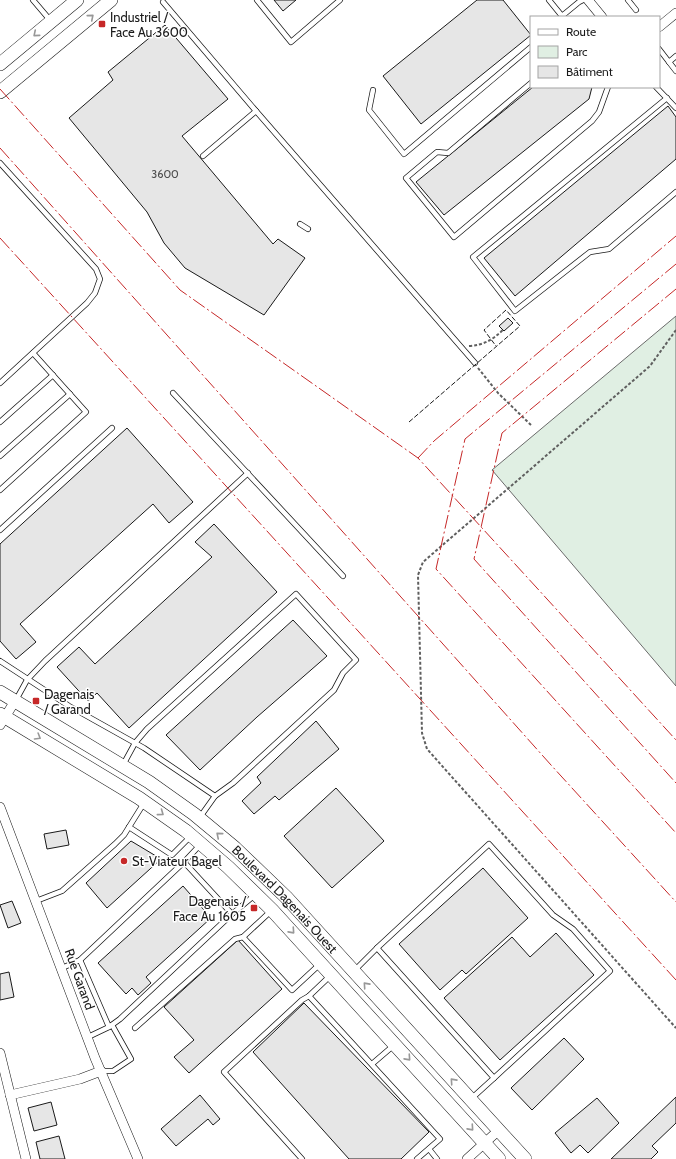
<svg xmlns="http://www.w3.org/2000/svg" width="676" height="1159" viewBox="0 0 676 1159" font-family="Cabin,sans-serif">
<rect width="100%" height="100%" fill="#fff"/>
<polygon fill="#e0efe3" stroke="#6a6a6a" points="676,316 676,686 492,470"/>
<g fill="#e6e6e6" stroke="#1a1a1a">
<polygon points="274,0 296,0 283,11"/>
<polygon points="477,0 503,0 531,35 421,124 383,76"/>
<polygon points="165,25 228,99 182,136 273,244 278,239 305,258 264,315 185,268 164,243 147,212 69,118 113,80 108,72"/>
<polygon points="533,87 592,87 589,99 444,215 416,182"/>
<polygon points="668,106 676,117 676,159 515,296 484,258"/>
<polygon points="508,318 513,323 504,331 499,326"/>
<polygon points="127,428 193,502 169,523 153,504 20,624 36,642 16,659 0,641 0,544"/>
<polygon points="214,524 277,592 129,728 97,693 88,701 57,667 79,647 95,664 212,557 195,542"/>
<polygon points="293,620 327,656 257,717 200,770 166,735"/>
<polygon points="316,721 339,749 279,800 275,796 254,814 242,801 261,783 257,777"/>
<polygon points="336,788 384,841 332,888 284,836"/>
<polygon points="66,830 69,845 47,849 44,834"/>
<polygon points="131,841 161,859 107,908 86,883"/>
<polygon points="483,868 528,918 466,974 462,970 440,990 399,944"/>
<polygon points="183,886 211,918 146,977 151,983 138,995 132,988 126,994 98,963"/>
<polygon points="12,901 21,923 8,928 0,905"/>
<polygon points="556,933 594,975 500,1060 444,998 512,937 530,957"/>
<polygon points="238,940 282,989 189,1073 174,1057 194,1040 164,1007"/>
<polygon points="9,972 14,997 0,1000 0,974"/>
<polygon points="304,1003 429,1132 401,1159 349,1159 253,1052"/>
<polygon points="564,1038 584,1059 532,1110 511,1088"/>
<polygon points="200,1095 220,1119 213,1125 208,1119 176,1146 161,1129"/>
<polygon points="676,1097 676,1123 652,1146 658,1152 651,1159 611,1159"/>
<polygon points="597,1098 619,1123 588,1153 580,1145 571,1153 555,1133"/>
<polygon points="51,1102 57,1125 34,1131 28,1108"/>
<polygon points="59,1136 65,1159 40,1159 36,1142"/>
</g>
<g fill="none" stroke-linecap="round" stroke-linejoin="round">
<g stroke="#1a1a1a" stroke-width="6">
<g id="lane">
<polyline points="33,0 50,20"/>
<polyline points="257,0 291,42 340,0"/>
<polyline points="549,0 562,16 579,2 583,0"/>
<polyline points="628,0 636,10"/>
<polyline points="163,2 256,111 203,156"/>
<polyline points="659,49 669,62 676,56"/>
<polyline points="669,62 676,71"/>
<polyline points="531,83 448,153 437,152 406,178 454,237 592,121 599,112 608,87"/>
<polyline points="656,87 676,108"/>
<polyline points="373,90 369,110 404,154 531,47"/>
<polyline points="667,98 473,257 515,311 590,252 609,249 676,192"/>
<polyline points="256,111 475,363"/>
<polyline points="0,163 96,269 100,279 95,293 87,303 0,383"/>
<polyline points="300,224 308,229"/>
<polyline points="173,393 343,576"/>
<polyline points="0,422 53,375"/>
<polyline points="0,456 70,394"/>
<polyline points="0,490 86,412 33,353"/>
<polyline points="0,530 112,428"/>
<polyline points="0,661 69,706 144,748 215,796 200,817"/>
<polyline points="16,700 27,680 45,661 248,473"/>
<polyline points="123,765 135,743 147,729 296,594 356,660 343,673 334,690 233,783 215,796"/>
<polyline points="129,827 172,855 190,837"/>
<polyline points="200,845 184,862 232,914 255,895"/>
<polyline points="36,901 62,891 115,844 124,835 144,803"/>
<polyline points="271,911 243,937 292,990 320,964"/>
<polyline points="377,948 489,844 553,915 573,929 610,971 494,1078"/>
<polyline points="80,960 184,862"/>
<polyline points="62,968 80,960 109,1027"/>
<polyline points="354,971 377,948 494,1078 472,1098"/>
<polyline points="330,976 309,996 440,1139 417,1159"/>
<polyline points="135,1028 235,939 243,937"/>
<polyline points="88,1037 109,1027 120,1019 232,914"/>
<polyline points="372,1064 393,1046"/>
<polyline points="101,1071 113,1071 131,1059 112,1025"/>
<polyline points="429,1149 437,1159"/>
<polyline points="302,1159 224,1072 302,1000 309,996"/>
</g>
</g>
<g stroke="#1a1a1a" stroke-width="10">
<g id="street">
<polyline points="588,0 602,17"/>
<polyline points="659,27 676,13"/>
<polyline points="0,725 15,701"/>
<polyline points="0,807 95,1058 138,1159"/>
<polyline points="0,1053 26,1159"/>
<polyline points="10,1095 80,1079 101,1071"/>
<polyline points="467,1159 499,1130"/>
</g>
</g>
<g stroke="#1a1a1a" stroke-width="14">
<g id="secondary">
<polyline points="0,64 77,0"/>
<polyline points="0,92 111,0"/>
<path id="s1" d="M0,692L149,782L194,814L235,848L286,897L525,1159"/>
<polyline points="0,714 139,798 186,831 228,867 272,910 499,1159"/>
</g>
</g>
<g stroke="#5f5f5f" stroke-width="2" stroke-dasharray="3 2" stroke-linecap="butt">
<polyline points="676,330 650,366 423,562 418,575 422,733 427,749 676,1028"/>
<path d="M469,346C484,345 492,340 503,330"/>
<polyline points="478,368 498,393 532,426"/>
</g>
<use href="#lane" stroke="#fff" stroke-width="4.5"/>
<use href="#street" stroke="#fff" stroke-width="9"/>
<use href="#secondary" stroke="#fff" stroke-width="13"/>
<polyline stroke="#1a1a1a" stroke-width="1" stroke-dasharray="5 2" stroke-linecap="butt" points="409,422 520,326 506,310 484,330 496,346"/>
<g stroke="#c62828" stroke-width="1" stroke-dasharray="14 3 2 3" stroke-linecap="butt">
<polyline points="0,89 180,290 418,458 676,740"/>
<polyline points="0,148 551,765 676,902"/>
<polyline points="0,238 676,980"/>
<polyline points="676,264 465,439 436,569 676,833"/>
<polyline points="676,289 502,433 474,559 676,783"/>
<polyline points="418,458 434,441 676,236"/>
</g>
</g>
<defs><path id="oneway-chevron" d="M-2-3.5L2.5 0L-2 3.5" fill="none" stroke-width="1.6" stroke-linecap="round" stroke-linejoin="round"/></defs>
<g stroke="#989898">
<use href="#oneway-chevron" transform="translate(91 17) rotate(-40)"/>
<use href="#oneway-chevron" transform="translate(36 34) rotate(140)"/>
<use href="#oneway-chevron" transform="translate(38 737) rotate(31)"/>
<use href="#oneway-chevron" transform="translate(161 813) rotate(36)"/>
<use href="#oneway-chevron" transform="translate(219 835) rotate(-140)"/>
<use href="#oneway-chevron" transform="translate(292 931) rotate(48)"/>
<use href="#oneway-chevron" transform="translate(366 985) rotate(-132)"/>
<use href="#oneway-chevron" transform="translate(408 1058) rotate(48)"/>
<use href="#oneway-chevron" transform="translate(453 1081) rotate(-132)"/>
<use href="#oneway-chevron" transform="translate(471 1128) rotate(48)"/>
</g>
<g fill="#c62828" stroke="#fff" stroke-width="1.5">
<rect x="98" y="20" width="8" height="8" rx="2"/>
<rect x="32" y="697" width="8" height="8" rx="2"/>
<circle cx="124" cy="861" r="4"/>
<rect x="250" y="904" width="8" height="8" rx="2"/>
</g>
<g text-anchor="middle" stroke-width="3" stroke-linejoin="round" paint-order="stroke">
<g font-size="11" fill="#4d4d4d">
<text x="165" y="178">3600</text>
</g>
<g font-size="13" fill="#1a1a1a" stroke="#fff" text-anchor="start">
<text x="110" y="22">Industriel /<tspan x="110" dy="15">Face Au 3600</tspan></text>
<text x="44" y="699">Dagenais<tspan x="44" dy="15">/ Garand</tspan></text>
<text x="132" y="866">St-Viateur Bagel</text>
<text x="246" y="906" text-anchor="end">Dagenais /<tspan x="246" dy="15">Face Au 1605</tspan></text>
</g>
<g font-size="13" fill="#1a1a1a" stroke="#fff">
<text dy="5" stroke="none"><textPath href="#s1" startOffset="354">Boulevard Dagenais Ouest</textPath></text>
<text transform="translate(80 979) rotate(70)" y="5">Rue Garand</text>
</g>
</g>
<rect x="530" y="16" width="130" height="72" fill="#ffffff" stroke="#a3a3a3"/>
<rect x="538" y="29" width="20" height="6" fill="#ffffff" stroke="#a3a3a3"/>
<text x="566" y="36" font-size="12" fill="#1a1a1a">Route</text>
<rect x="538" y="46" width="20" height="12" fill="#e0efe3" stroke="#a3a3a3"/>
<text x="566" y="56" font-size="12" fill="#1a1a1a">Parc</text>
<rect x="538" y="66" width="20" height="12" fill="#e6e6e6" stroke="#a3a3a3"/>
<text x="566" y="76" font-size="12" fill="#1a1a1a">Bâtiment</text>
</svg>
